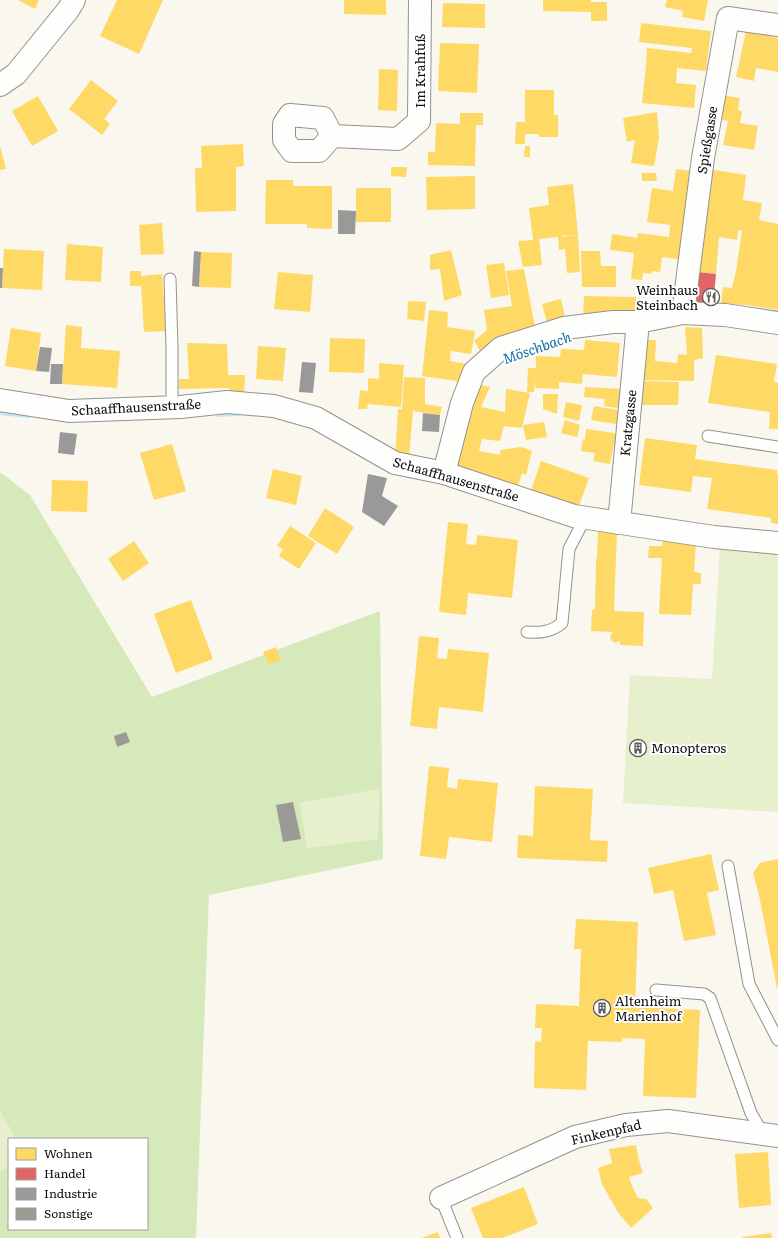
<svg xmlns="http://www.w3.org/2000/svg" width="778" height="1238" viewBox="0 0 778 1238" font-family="Literata,serif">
<rect width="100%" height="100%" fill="#faf7ef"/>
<g fill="#e6f0cd">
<polygon points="720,545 778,553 778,812 623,803 630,675 712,679"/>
<polygon points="379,789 378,839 307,848 300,803"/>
<polygon points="0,1111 16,1139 9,1139 9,1166 0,1171"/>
</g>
<path fill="#d6e9bb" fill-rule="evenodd" d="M0,472L30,495L152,697L380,611L383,859L209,895L196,1238H0V1171L9,1166V1229H147V1139H16L0,1111ZM379,789L378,839L307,848L300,803Z"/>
<g fill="#ffd966">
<polygon points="18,0 39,0 35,9"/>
<polygon points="117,0 163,0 139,54 100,36"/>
<polygon points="344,0 386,0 386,15 344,14"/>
<polygon points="543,0 591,0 591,2 607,2 607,21 591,21 591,12 543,11"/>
<polygon points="667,0 708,0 704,21 682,17 683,11 665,7"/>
<polygon points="443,3 485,4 485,28 442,27"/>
<polygon points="641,23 711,31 706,71 677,68 676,83 696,85 694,108 642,103 646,65 647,48 691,53 692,48 639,42"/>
<polygon points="746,31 778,38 778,72 756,68 754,81 736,77"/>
<polygon points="440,43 479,44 477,93 438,91"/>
<polygon points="379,69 398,70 397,111 378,110"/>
<polygon points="91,80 118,101 104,119 110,124 102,135 69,109"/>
<polygon points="525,90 554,90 554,115 558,115 558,137 539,137 539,134 525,134 525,144 515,144 516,122 525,122"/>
<polygon points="721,95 740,98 738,110 742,111 740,123 758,126 754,150 723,145 728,121 717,119"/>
<polygon points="38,96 58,131 32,146 12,111"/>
<polygon points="657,112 659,138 654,166 631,163 635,140 627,142 623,118"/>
<polygon points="460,113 483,113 483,125 476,125 475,166 428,165 428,152 435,152 436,123 460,124"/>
<polygon points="243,144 244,166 236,167 236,211 196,212 195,168 202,168 201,146"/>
<polygon points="0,146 6,169 0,170"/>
<polygon points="525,146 530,146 530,157 524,157"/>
<polygon points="391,167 407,167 406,177 391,176"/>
<polygon points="676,169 694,171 683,260 662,257 660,272 652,271 651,274 643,273 642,280 631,279 634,253 610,250 612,234 637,238 638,233 669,237 670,225 647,222 652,188 673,191"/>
<polygon points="709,169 746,175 743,200 762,203 759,220 778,224 778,310 747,305 721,304 723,287 732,288 736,271 742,231 738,230 737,240 719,237 716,274 697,272"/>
<polygon points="642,173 656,173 657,181 642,181"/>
<polygon points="475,176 475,209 427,210 426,177"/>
<polygon points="266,180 293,180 293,186 332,186 332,229 307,228 307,224 265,224"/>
<polygon points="573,184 578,235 562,236 558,204 562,237 578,235 580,272 567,273 565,249 559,250 558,237 539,239 542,265 523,267 518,241 533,240 529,208 549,205 547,187"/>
<rect x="356" y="188" width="35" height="34"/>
<polygon points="162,223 164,254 141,255 139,225"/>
<polygon points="67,244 103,247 101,282 65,280"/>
<polygon points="4,249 44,251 42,290 2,288"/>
<polygon points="451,250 462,295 444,301 440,269 430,270 430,255"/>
<polygon points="581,251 600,251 601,266 616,266 616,287 582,287"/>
<polygon points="201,252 232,253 231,288 199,287"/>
<polygon points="504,263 509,295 491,298 486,265"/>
<polygon points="524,269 536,332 482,354 474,341 487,330 484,310 512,306 506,271"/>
<polygon points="130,271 141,271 141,276 162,274 166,331 144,332 141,286 130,286"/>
<polygon points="278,272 313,275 310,312 274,309"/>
<polygon points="584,296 636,297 636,316 583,315"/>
<polygon points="561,299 565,317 547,322 542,304"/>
<polygon points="408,301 426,302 424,321 407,319"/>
<polygon points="429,310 448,312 447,327 475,331 471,354 451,351 451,345 450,361 473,365 464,382 422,376"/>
<polygon points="66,325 82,327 81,348 120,351 117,388 62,384"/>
<polygon points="685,327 702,328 703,358 694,360 694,381 640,380 641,340 656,340 655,361 677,363 678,354 687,355"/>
<polygon points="11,328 41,333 36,371 5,366"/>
<polygon points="330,338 365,339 364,373 329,372"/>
<polygon points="585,340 620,343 617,377 583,374 582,384 559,382 559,389 535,388 535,376 534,392 527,392 528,368 536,368 536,356 560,357 561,349 584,350"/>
<polygon points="187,343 227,344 228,375 245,375 244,394 229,394 229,388 179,389 179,379 189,379"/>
<polygon points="258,346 286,348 283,381 256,379"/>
<polygon points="716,355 777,364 774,382 778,383 778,429 769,429 770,412 708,403"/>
<polygon points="379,363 404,365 401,407 368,404 367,409 358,409 360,390 368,391 368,378 379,379"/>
<polygon points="404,377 425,378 425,404 442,407 440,415 413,411 409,457 395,456 398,409 402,409"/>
<polygon points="640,381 679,382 678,405 640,405"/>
<polygon points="476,384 490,387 481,407 505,412 506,389 530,393 522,428 504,426 500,441 482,439 479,451 500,455 500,450 521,447 532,451 526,475 522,473 517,490 456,471"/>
<polygon points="585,387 625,389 623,409 604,406 605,399 584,397"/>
<polygon points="543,394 558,394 557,414 543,409"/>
<polygon points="566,402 582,405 579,421 563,417"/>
<polygon points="594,406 624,411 622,425 591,420"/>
<polygon points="565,420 580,425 577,437 561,433"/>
<polygon points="544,422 547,437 526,440 523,425"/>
<polygon points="586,429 622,434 620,444 608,443 614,444 610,464 593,461 595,453 581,451 583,439 585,440"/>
<polygon points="645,438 697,445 695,459 777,470 777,474 778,474 778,524 771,523 771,518 707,509 712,478 693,476 691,492 639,485"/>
<polygon points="172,444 186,491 154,500 140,453"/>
<polygon points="541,461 589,478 579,506 531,490"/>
<polygon points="273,469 302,476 296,505 266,498"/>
<polygon points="52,480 88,481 87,512 51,511"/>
<polygon points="325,508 354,527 337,554 308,536"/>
<polygon points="448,522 468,524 466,544 476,545 477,535 518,540 512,598 468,593 466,615 439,612"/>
<polygon points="290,526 316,543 299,569 279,556 283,549 277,546"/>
<polygon points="598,529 617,533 614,611 644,612 643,646 620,645 620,641 615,643 611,640 610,636 613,632 591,631 592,610 595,609 596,559 597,559"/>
<polygon points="663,540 696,542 694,572 701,573 701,584 693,584 691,615 659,614 662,558 648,558 649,546 662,546"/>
<polygon points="134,541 149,563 123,581 108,559"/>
<polygon points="191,600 213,659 176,673 154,614"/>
<polygon points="419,636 439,638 437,658 447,659 448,649 489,653 483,712 439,707 437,729 410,726"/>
<polygon points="276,647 281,660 269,665 263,652"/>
<circle cx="638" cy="747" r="6"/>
<polygon points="429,766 449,768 447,787 457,789 458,779 498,783 492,842 449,837 446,859 420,856"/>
<polygon points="535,786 593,789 590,840 608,841 607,862 517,858 518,835 533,836"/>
<polygon points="711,854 719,890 707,893 716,935 684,941 673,890 654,894 648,868"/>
<polygon points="778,859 778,988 777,988 759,895 753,873 760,863"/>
<polygon points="576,919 638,922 635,1007 700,1010 696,1098 643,1096 645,1039 622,1038 622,1042 588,1041 586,1090 534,1088 535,1041 541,1042 542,1028 535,1028 536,1004 579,1006 581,949 574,949"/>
<polygon points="636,1145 639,1160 643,1173 629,1177 632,1186 638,1198 646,1199 653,1208 631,1228 617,1211 610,1198 602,1184 598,1168 612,1163 609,1149"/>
<polygon points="768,1152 771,1205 739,1208 735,1154"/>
<polygon points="524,1187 538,1224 502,1238 483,1238 471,1208"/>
<polygon points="438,1232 440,1238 421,1238"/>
<polygon points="771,1233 772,1238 742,1238 742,1237"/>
</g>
<polygon fill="#e06666" points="697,272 716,274 713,305 698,303 694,298"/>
<g fill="#999">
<polygon points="338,210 356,211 355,234 338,234"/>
<polygon points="194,251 201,252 199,287 192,286"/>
<polygon points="0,268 3,268 2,288 0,288"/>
<polygon points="40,347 52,348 49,372 36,371"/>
<polygon points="302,362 316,363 313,393 299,392"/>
<polygon points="51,364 63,364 62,384 50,384"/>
<polygon points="423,413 440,415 439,432 422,431"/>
<polygon points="60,432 77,434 74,455 58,453"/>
<polygon points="368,474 387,478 382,496 398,506 384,526 362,512"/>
</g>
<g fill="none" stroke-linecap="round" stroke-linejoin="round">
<g stroke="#c3e9f7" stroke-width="6">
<polyline points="0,412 28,415"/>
<polyline points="219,414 238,413"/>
</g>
</g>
<g fill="#9c9a95">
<polygon points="126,732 130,742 117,747 114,736"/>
<polygon points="293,802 301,839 283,842 276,805"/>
</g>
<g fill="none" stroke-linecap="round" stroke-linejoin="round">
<g stroke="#93928e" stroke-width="13">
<g id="lane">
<polyline points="170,279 172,348 172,407"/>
<polyline points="708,436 778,447"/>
<path d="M527,632C541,633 551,632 562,623L569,549L585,518"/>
<polyline points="728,866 749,984 778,1040"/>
<polyline points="656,990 704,994 710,998 751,1113 763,1134"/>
<polyline points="441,1198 457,1238"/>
</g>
</g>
<g stroke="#93928e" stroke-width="24">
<g id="street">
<polyline points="0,85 16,74 68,10 74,0"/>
<polygon points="290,115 323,118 332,136 319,151 292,151 284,140 284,124"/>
<polyline points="332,136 398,139 419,121 420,0"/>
<polyline points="683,313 703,158 728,18 778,25"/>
<polyline points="0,400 69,411 180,407 227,402 274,406 316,418 395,463 444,473 574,516 714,537 778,543"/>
<polyline points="444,473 462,403 474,372 501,348 564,328 613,322 638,322 683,313 725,315 778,323"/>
<polyline points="619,523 638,322"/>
<polyline points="441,1198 575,1137 626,1125 668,1121 778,1136"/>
</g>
</g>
<use href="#lane" stroke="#fefefd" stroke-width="11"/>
<use href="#street" stroke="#fefefd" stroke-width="22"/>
</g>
<defs>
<g id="restaurant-ring" transform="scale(0.9)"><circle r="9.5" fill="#fff" stroke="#5f5e5b" stroke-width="1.5"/><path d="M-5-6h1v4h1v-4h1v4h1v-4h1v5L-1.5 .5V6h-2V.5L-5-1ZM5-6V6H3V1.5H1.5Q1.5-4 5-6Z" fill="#5f5e5b"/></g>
<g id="building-ring" transform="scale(0.9)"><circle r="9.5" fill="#fff" stroke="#5f5e5b" stroke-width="1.5"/><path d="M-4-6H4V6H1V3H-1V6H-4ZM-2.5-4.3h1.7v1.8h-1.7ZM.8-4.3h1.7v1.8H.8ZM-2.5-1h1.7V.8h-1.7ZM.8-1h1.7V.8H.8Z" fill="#5f5e5b"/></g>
</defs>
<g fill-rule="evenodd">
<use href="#restaurant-ring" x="711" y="297"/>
<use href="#building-ring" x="638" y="748"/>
<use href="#building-ring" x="602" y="1008"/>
</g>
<g text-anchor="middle" stroke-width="4" stroke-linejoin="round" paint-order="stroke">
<g font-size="13" fill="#0c0c0c" stroke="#fff">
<text transform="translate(420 71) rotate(-90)" y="5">Im Krahfuß</text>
<text transform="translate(707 140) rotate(-81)" y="5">Spießgasse</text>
<text transform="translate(136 407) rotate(-3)" y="5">Schaaffhausenstraße</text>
<text transform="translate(628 423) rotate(-84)" y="5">Kratzgasse</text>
<text transform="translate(456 479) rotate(16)" y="5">Schaaffhausenstraße</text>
<text transform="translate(606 1132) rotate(-13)" y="5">Finkenpfad</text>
</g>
<g font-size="13" fill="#0c0c0c" stroke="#fff" text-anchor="start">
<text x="698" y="295" text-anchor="end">Weinhaus<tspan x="698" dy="15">Steinbach</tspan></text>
<text x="651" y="753">Monopteros</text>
<text x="615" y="1006">Altenheim<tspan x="615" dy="15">Marienhof</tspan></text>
</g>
<g font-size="14" font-style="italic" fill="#0f6fa3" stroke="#fff">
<text transform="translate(537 348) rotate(-19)" y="5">Möschbach</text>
</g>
</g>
<rect x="8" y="1138" width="140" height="92" fill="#ffffff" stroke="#9e9e9e"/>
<rect x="16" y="1148" width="20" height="12" fill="#ffd966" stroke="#9e9e9e"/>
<text x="44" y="1158" font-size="12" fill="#0c0c0c">Wohnen</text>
<rect x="16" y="1168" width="20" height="12" fill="#e06666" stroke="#9e9e9e"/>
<text x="44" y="1178" font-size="12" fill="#0c0c0c">Handel</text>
<rect x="16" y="1188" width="20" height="12" fill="#999999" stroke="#9e9e9e"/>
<text x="44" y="1198" font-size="12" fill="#0c0c0c">Industrie</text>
<rect x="16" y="1208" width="20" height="12" fill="#9c9a95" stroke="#9e9e9e"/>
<text x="44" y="1218" font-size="12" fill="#0c0c0c">Sonstige</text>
</svg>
